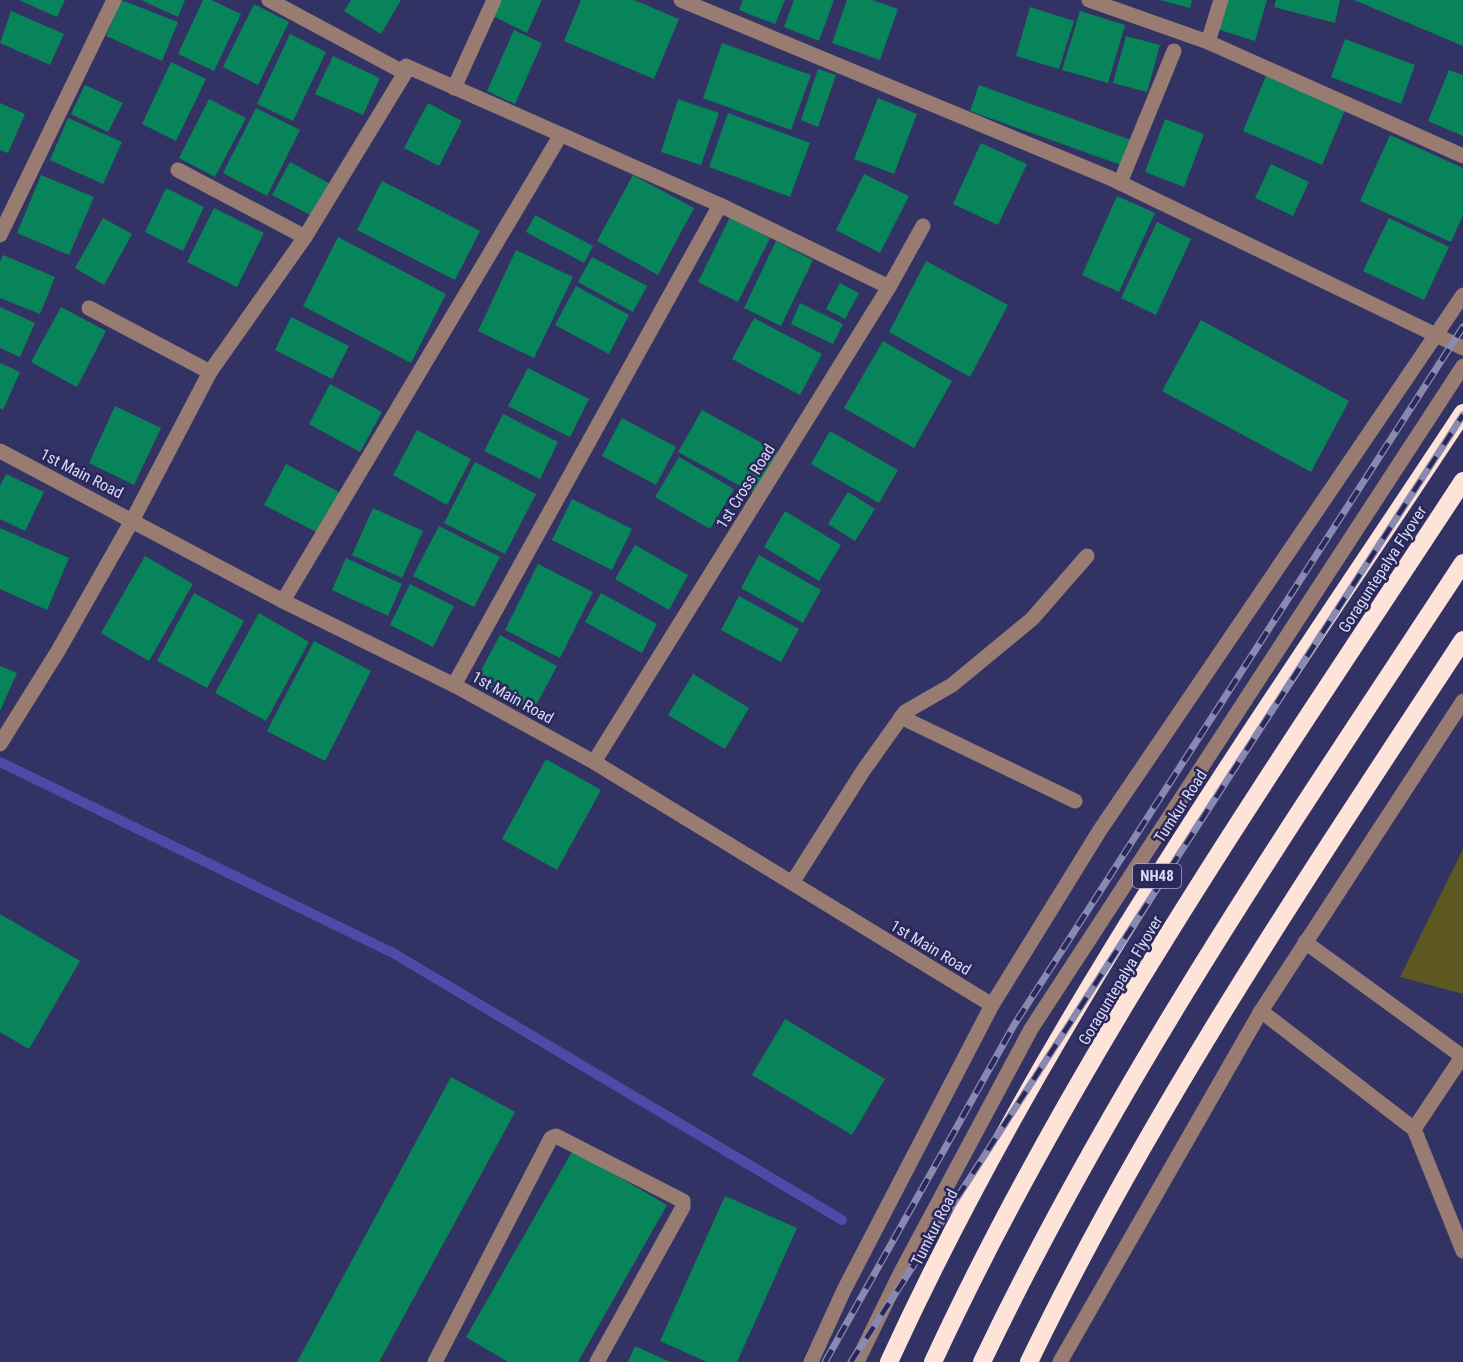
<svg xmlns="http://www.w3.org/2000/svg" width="1463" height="1362" viewBox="0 0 1463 1362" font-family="'Roboto Condensed',sans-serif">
<rect width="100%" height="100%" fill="#333264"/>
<polygon fill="#5d5722" points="1463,849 1463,994 1400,977"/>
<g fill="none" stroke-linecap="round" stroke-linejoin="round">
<polyline stroke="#5049a7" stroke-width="10" points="0,762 393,953 842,1220"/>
</g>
<g fill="#08845a">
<polygon points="19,0 65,0 57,17"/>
<polygon points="121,0 178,22 162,61 106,36"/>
<polygon points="141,0 185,0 178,17"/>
<polygon points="203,0 211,0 241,14 214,71 178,54"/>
<polygon points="351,0 401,0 381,34 344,11"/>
<polygon points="500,0 542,0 527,33 493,16"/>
<polygon points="581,0 634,0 679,19 654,79 564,41"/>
<polygon points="743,0 785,0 775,24 739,10"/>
<polygon points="794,0 834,0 819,41 784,27"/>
<polygon points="847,0 872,0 898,9 880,60 832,43"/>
<polygon points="1160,0 1192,0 1190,8"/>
<polygon points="1226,0 1267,0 1255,41 1217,29"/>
<polygon points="1276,0 1340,0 1335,23 1274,7"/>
<polygon points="1354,0 1463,0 1463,46"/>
<polygon points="254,4 289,22 258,85 223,67"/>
<polygon points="1030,7 1074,21 1059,69 1016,56"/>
<polygon points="11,11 64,34 50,65 0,43"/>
<polygon points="1080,11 1125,25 1108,83 1062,70"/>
<polygon points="514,30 542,43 515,104 487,91"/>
<polygon points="290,34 326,52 293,121 257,104"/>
<polygon points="1126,36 1160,45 1147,92 1113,83"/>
<polygon points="1345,39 1415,65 1401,104 1331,77"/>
<polygon points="722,43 811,75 791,130 703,98"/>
<polygon points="333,56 380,78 363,115 315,94"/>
<polygon points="171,62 206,79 176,141 142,124"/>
<polygon points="818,69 836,75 818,127 801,120"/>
<polygon points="1449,70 1463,75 1463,136 1428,121"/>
<polygon points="1266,76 1345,110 1322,165 1243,131"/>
<polygon points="85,85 123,103 108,132 71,114"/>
<polygon points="979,85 1131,140 1121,165 970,111"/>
<polygon points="878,98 917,114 894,174 854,159"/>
<polygon points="209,99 246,118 215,177 179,158"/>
<polygon points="678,99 719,113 701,165 661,152"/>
<polygon points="0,103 25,114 8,153 0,150"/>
<polygon points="428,103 462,121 439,166 404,148"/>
<polygon points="256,108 300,130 267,196 223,173"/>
<polygon points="728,113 810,143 790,197 709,167"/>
<polygon points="68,118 122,142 103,184 50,160"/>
<polygon points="1165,119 1204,134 1184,187 1145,172"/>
<polygon points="1390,135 1463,168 1463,215 1451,242 1360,201"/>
<polygon points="981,143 1027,164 998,225 953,204"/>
<polygon points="290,162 329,183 312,216 272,195"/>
<polygon points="1271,164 1309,182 1293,216 1255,198"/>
<polygon points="864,174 909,196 880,253 836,230"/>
<polygon points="41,175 94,197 69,255 17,233"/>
<polygon points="633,175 694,208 658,275 597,241"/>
<polygon points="382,181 480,231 455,280 357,230"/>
<polygon points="166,188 204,207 183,251 145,232"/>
<polygon points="1117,196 1155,213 1119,292 1082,275"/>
<polygon points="214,208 264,233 237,287 187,262"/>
<polygon points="535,215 593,246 584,263 526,232"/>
<polygon points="730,217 770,238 738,302 698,282"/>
<polygon points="103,218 132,234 104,285 75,268"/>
<polygon points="1389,218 1449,247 1424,300 1363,271"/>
<polygon points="1157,222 1191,239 1156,315 1121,298"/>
<polygon points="338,237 446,294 411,363 303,306"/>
<polygon points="776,241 813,260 781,326 744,308"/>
<polygon points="516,250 573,277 534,358 478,331"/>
<polygon points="3,255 55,277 40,314 0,298 0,262"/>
<polygon points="592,257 647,286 633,312 578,282"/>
<polygon points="926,261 1008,305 970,377 889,332"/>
<polygon points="840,283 859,293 845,319 826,309"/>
<polygon points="576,286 629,315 609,354 555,325"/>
<polygon points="800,303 843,324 833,344 791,324"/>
<polygon points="0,307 35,323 20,357 0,348"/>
<polygon points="61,307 106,331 77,387 31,362"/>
<polygon points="291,317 349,346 332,379 275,350"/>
<polygon points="754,318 822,354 800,395 732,359"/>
<polygon points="1201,320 1349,401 1311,472 1162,391"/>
<polygon points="883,341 952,381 914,448 844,408"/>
<polygon points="0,363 20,372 3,410 0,408"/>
<polygon points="528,368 589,399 570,437 508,406"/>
<polygon points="330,384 382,412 360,452 309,424"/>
<polygon points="115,406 161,428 134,485 89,463"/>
<polygon points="702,410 778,452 755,494 678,452"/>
<polygon points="503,414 558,442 540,479 484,451"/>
<polygon points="622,418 676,447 656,485 602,456"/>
<polygon points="417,430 471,459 447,505 393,475"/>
<polygon points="830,431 898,470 879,503 811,464"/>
<polygon points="679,457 734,489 710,529 655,497"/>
<polygon points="475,462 536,494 505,554 444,523"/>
<polygon points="286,464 341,493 320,534 264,505"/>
<polygon points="6,474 44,492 25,531 0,519 0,486"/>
<polygon points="848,492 875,509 855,541 828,524"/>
<polygon points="572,499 632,529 612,570 552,540"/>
<polygon points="373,508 423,531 402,578 352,555"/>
<polygon points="785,511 841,545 819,581 764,547"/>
<polygon points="439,526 500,557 474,607 413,576"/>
<polygon points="0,528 69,558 47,610 0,589"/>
<polygon points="635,545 688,575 669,610 615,579"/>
<polygon points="759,555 821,590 803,623 741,588"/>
<polygon points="145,556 193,584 149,661 101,633"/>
<polygon points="346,558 402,584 388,616 332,590"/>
<polygon points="538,564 593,592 560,658 505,630"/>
<polygon points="410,584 454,606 433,647 390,625"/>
<polygon points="194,593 244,621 207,688 157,661"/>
<polygon points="601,593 657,624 642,653 585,622"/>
<polygon points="739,596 799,629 781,662 721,630"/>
<polygon points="259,613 309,642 266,721 215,693"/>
<polygon points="500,635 557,666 533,711 476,680"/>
<polygon points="314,641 371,671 325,761 267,731"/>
<polygon points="0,666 17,673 0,711"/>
<polygon points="693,674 749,708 725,749 668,715"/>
<polygon points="546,759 601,790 557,870 502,839"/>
<polygon points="0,914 80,961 29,1049 0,1032"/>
<polygon points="785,1019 885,1079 852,1135 752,1075"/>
<polygon points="451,1077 515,1112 379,1362 297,1362"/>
<polygon points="573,1150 667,1205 578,1362 508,1362 466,1337"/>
<polygon points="725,1196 797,1228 737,1362 707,1362 660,1341"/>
<polygon points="635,1346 670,1362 628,1362"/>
</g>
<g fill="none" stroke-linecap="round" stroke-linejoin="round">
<g stroke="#987c72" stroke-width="15">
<polyline points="269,0 405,73"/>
<polyline points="681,0 1110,178 1463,348"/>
<polyline points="1089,0 1208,42 1463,156"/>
<polyline points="1208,42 1221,0"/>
<polyline points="454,88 494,0"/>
<polyline points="178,170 305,237"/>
<polyline points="1120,183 1174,51"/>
<polyline points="0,235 114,0"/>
<polyline points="89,308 210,372"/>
<polyline points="0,451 283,601 454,685 594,762 992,1005"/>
<polyline points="283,601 560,136"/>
<polyline points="454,685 720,205"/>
<polyline points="901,717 1075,801"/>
<polyline points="0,744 58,651 133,519 210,372 305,237 405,73 406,66 720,205 889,287"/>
<polyline points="594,762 889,287 923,226"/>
<polyline points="792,883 863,771 905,712 952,685 1032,619 1087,556"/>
<polyline points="1305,942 1463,1057"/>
<polyline points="1261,1011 1414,1129"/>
<polyline points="1462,1057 1414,1129 1463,1251"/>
<polyline points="435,1362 551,1138 556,1136 683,1201 683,1207 597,1362"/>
<polyline points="811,1362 844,1290 992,1005 1100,830 1463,295"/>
<polyline points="857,1362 901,1272 1031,1029 1463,366"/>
<polyline points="1060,1362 1261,1011 1463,701"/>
</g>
<g stroke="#fee3d8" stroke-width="18">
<path d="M889,1362C1043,1025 1259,722 1463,413"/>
<path d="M933,1362C1076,1053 1277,765 1463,481"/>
<path d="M982,1362C1116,1081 1292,823 1463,563"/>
<path d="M1029,1362C1151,1109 1309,875 1463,640"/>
</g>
<g stroke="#898ab2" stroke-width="7">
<g id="rail">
<polyline points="825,1362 1014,1025 1463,327"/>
<polyline points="851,1362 1463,415"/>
</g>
</g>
<use href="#rail" stroke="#2a2858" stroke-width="4.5" stroke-dasharray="14" stroke-linecap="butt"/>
</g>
<g text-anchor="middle" stroke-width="5" stroke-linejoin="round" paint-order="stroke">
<rect fill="#2a2858" stroke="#a4a5c9" stroke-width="1.5" x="1133" y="864" width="48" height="24" rx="4.5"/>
<g font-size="15" font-weight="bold" fill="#d8daf9">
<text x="1157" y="881">NH48</text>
</g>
<g font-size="16" fill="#d8daf9" stroke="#2a2858">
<text transform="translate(82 473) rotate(27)" y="6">1st Main Road</text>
<text transform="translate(745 486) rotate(-58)" y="6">1st Cross Road</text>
<text transform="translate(1382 569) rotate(-57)" y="6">Goraguntepalya Flyover</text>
<text transform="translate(513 697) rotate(29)" y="6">1st Main Road</text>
<text transform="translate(1180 806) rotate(-57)" y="6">Tumkur Road</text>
<text transform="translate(931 947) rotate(31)" y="6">1st Main Road</text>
<text transform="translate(1120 980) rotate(-59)" y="6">Goraguntepalya Flyover</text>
<text transform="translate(934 1227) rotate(-63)" y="6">Tumkur Road</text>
</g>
</g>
</svg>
